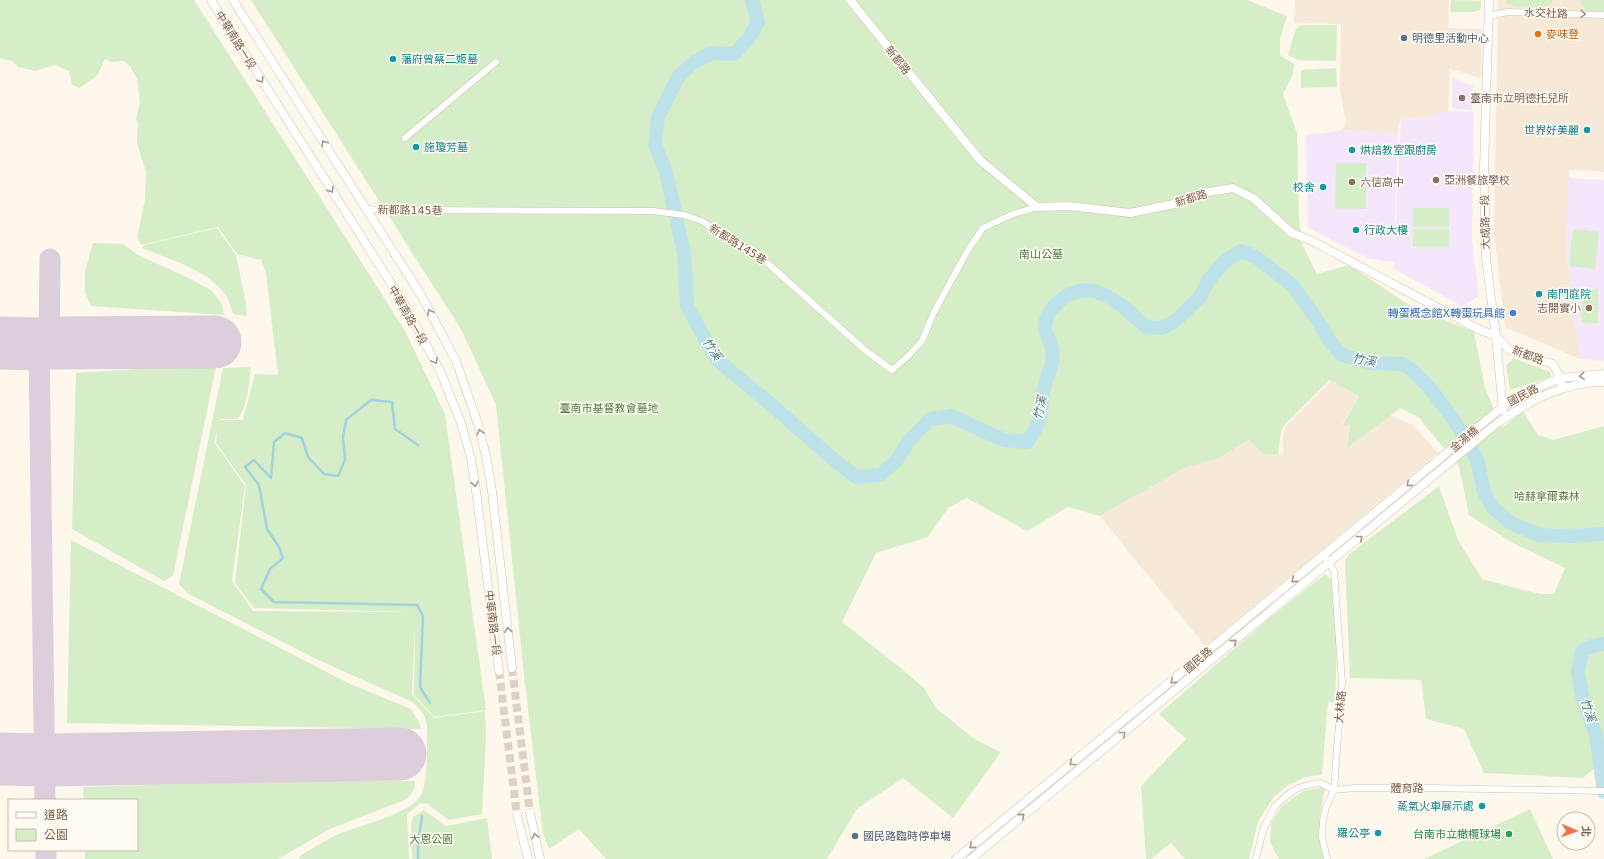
<svg xmlns="http://www.w3.org/2000/svg" width="1604" height="859" viewBox="0 0 1604 859" font-family="'DejaVu Sans','Noto Sans TC',sans-serif">
<rect width="100%" height="100%" fill="#fef7eb"/>
<g fill="#f6e9d8">
<polygon points="1295,0 1449,0 1448,28 1482,29 1481,78 1450,69 1448,111 1419,119 1401,117 1398,134 1342,130 1346,122 1340,91 1341,24 1294,23"/>
<polygon points="1498,0 1604,0 1604,172 1569,170 1567,256 1580,359 1505,327 1494,231"/>
<polygon points="1331,381 1359,396 1341,426 1350,423 1347,448 1390,415 1413,425 1438,453 1206,647 1100,516 1186,467 1218,459 1250,440 1263,454 1283,455 1283,437 1286,426"/>
</g>
<g fill="#f4e7fb">
<polygon points="1452,78 1473,86 1472,110 1452,109"/>
<polygon points="1448,111 1474,112 1472,241 1479,296 1462,306 1394,269 1394,262 1369,259 1308,228 1306,135 1342,130 1398,134 1394,260 1401,117 1419,119"/>
<polygon points="1568,178 1604,180 1604,361 1580,359 1567,256"/>
</g>
<g fill="#d6eec7" fill-rule="evenodd">
<path d="M0,0H194L404,329L445,414L486,710L434,717L414,695L415,626L412,694L434,718L485,711L486,737L482,814L449,820L426,803L420,804L407,814L409,859H299L301,855C313,848 324,841 336,835C356,826 414,814 422,793C428,778 427,743 427,726C426,715 420,709 412,702L316,659L210,605L187,593L179,584L223,368L251,367C249,381 248,409 237,419H220V420H243L255,374L278,375L266,273L261,260L237,254L218,227L141,245L137,237L145,200L146,172L137,143L138,123L136,119L140,102L137,79L130,66L124,61L112,62L105,59L97,76L79,88L72,85L69,71L55,65L35,71L18,67L12,61L0,58ZM217,432L216,443L246,485L235,583L254,608L415,612L253,611L232,581L245,486L214,442Z"/>
<polygon points="251,0 1247,0 1287,16 1280,39 1280,55 1294,64 1293,74 1283,94 1297,133 1299,219 1303,246 1317,274 1349,265 1411,306 1474,332 1485,388 1502,428 1523,411 1538,435 1553,440 1604,426 1604,759 1583,778 1484,773 1464,729 1426,719 1421,680 1350,678 1345,562 1348,555 1439,486 1458,540 1482,579 1540,594 1554,594 1565,568 1513,543 1469,515 1459,466 1419,418 1401,408 1347,448 1350,424 1342,426 1359,396 1329,380 1284,425 1281,431 1278,455 1263,454 1249,440 1218,459 1186,467 1100,516 1068,507 1027,531 967,498 948,508 928,537 876,553 842,622 902,669 924,688 936,708 973,738 1001,752 953,818 903,778 857,809 827,859 606,859 579,829 549,849 543,834 525,684 496,405 462,331"/>
<polygon points="1451,0 1481,1 1481,9 1474,12 1450,12"/>
<path d="M1506,0H1553L1551,4C1538,9 1518,10 1506,3Z"/>
<polygon points="1581,0 1604,0 1604,12 1587,11 1581,3"/>
<polygon points="1302,25 1337,25 1336,61 1298,60 1288,55 1296,29"/>
<polygon points="1336,68 1337,87 1301,88 1301,70"/>
<polygon points="1336,163 1366,163 1366,209 1335,209"/>
<rect x="1413" y="208" width="36" height="19"/>
<path d="M217,228L236,255L245,298L247,316L233,314C231,309 230,303 228,299C213,272 169,259 142,248L144,245Z"/>
<rect x="1413" y="229" width="36" height="18"/>
<polygon points="1573,229 1599,232 1595,269 1569,266"/>
<polygon points="93,243 123,244 138,255 187,277 212,291 222,304 224,315 91,306 85,293 85,271"/>
<rect x="1581" y="289" width="17" height="34"/>
<polygon points="1513,358 1550,372 1551,377 1510,390 1506,366"/>
<polygon points="170,367 216,367 173,576 164,581 72,529 76,373"/>
<polygon points="71,540 348,683 411,709 419,722 421,729 67,723"/>
<polygon points="1325,574 1333,581 1337,648 1335,702 1328,702 1322,775 1306,777 1288,785 1273,798 1258,822 1249,859 1185,859 1171,843 1151,859 1146,859 1141,786 1186,739 1159,714 1272,616"/>
<polygon points="288,781 415,781 414,790 407,799 330,829 278,859 85,859 85,850 137,850 137,800 84,800 83,787"/>
<polygon points="1325,787 1319,821 1324,859 1279,859 1270,842 1271,823 1282,806 1303,791"/>
<polygon points="1530,809 1553,859 1424,859"/>
<polygon points="424,810 446,826 487,818 492,859 412,859 411,824 413,817"/>
</g>
<g fill="none" stroke-linecap="round" stroke-linejoin="round">
<g stroke="#a2d2dd" stroke-width="2.5">
<polyline points="418,445 395,429 392,402 371,400 346,420 343,437 345,460 338,476 324,474 308,457 302,438 285,433 274,442 271,478 254,460 245,467 259,485 267,529 279,547 283,558 270,569 261,589 274,602 417,605 423,616 420,687 430,703"/>
<polyline points="418,859 418,844 422,816"/>
</g>
<g stroke="#bde2ea" stroke-width="14">
<path d="M752,0L758,22L749,38L734,54L712,53L693,63L678,77L658,117L655,144L666,172L684,253L687,306L716,359L775,408L834,460L856,477L880,475L896,461L910,440L930,419L951,416L1004,440L1027,442C1032,435 1038,427 1040,418C1042,408 1042,398 1044,388C1047,374 1055,364 1052,349C1051,339 1042,332 1046,320C1048,312 1056,304 1062,299C1094,275 1123,306 1146,327L1162,328L1175,321L1200,297L1208,281L1224,262L1241,251L1256,257L1293,286L1318,321L1329,340L1342,355L1371,363L1403,364L1412,370L1429,387L1454,420L1477,459L1484,492L1493,508L1511,523L1539,535L1571,536L1604,534"/>
<polyline points="1604,644 1592,646 1582,651 1578,671 1583,700 1596,735 1604,792"/>
</g>
<g stroke="#dccedb" stroke-width="21">
<polyline points="49,343 50,259"/>
<polyline points="39,344 45,800"/>
<polyline points="46,850 46,859"/>
</g>
<g stroke="#dccedb" stroke-width="53">
<polyline points="0,343 39,344 49,343 215,342"/>
<polyline points="0,759 45,760 400,754"/>
</g>
<g stroke="#ded1c3" stroke-width="8" stroke-dasharray="8 4" stroke-linecap="butt">
<polyline points="512,668 530,813"/>
<polyline points="499,671 517,815"/>
</g>
<g stroke="#d2bfae" stroke-width="7">
<g id="minor">
<polyline points="1488,16 1508,12 1604,15"/>
<polyline points="405,138 496,62"/>
<polyline points="366,209 382,210 653,211 684,215 702,221 730,240 763,259 866,351 892,370 907,357 922,341 934,312 968,250 983,228 1013,214 1037,207"/>
<polyline points="1324,555 1334,571 1342,682 1334,790 1326,807 1323,820 1322,837 1327,859"/>
<polyline points="1256,859 1263,830 1275,806 1290,793 1298,788 1308,785 1320,783 1334,790 1355,788 1430,788 1604,791"/>
</g>
</g>
<g stroke="#d2bfae" stroke-width="9">
<g id="tertiary">
<polyline points="211,0 406,307 441,373 461,423 471,458 477,498 499,671"/>
<polyline points="233,0 421,295 456,361 477,421 486,456 492,491 512,668"/>
<polyline points="850,0 980,160 1037,207 1069,206 1130,213 1174,204 1202,193 1233,188 1253,198 1292,233 1312,241 1478,329 1496,336 1508,349 1553,364 1560,378 1563,388"/>
<polyline points="1489,0 1484,168 1486,259 1496,336 1503,410"/>
<polyline points="530,813 540,859"/>
<polyline points="517,815 528,859"/>
<polyline points="956,859 1512,399 1560,378 1604,374"/>
<path d="M971,859L1496,424C1528,402 1564,381 1604,382"/>
</g>
</g>
<use href="#minor" stroke="#fff" stroke-width="6"/>
<use href="#tertiary" stroke="#fff" stroke-width="8"/>
</g>
<defs><path id="oneway-chevron" d="M-2-3.5L2.5 0L-2 3.5" fill="none" stroke-width="1.6" stroke-linecap="round" stroke-linejoin="round"/></defs>
<g stroke="#aa9689">
<use href="#oneway-chevron" transform="translate(1583 14) rotate(2)"/>
<use href="#oneway-chevron" transform="translate(261 80) rotate(58)"/>
<use href="#oneway-chevron" transform="translate(324 143) rotate(-122)"/>
<use href="#oneway-chevron" transform="translate(331 190) rotate(58)"/>
<use href="#oneway-chevron" transform="translate(430 312) rotate(-117)"/>
<use href="#oneway-chevron" transform="translate(435 361) rotate(62)"/>
<use href="#oneway-chevron" transform="translate(1582 376) rotate(175)"/>
<use href="#oneway-chevron" transform="translate(480 432) rotate(-104)"/>
<use href="#oneway-chevron" transform="translate(475 484) rotate(81)"/>
<use href="#oneway-chevron" transform="translate(1409 484) rotate(140)"/>
<use href="#oneway-chevron" transform="translate(1360 538) rotate(-39)"/>
<use href="#oneway-chevron" transform="translate(1294 580) rotate(140)"/>
<use href="#oneway-chevron" transform="translate(508 630) rotate(-97)"/>
<use href="#oneway-chevron" transform="translate(1234 642) rotate(-40)"/>
<use href="#oneway-chevron" transform="translate(1173 681) rotate(140)"/>
<use href="#oneway-chevron" transform="translate(1123 734) rotate(-39)"/>
<use href="#oneway-chevron" transform="translate(1072 763) rotate(141)"/>
<use href="#oneway-chevron" transform="translate(1022 816) rotate(-40)"/>
<use href="#oneway-chevron" transform="translate(535 836) rotate(-102)"/>
<use href="#oneway-chevron" transform="translate(972 846) rotate(140)"/>
</g>
<circle fill="#e8710a" stroke="#fffbf3" stroke-width="1.5" cx="1538" cy="34" r="4"/>
<g fill="#5c6f8a" stroke="#fffbf3" stroke-width="1.5">
<circle cx="1404" cy="38" r="4"/>
<circle cx="855" cy="836" r="4"/>
</g>
<g fill="#0f9aa8" stroke="#fffbf3" stroke-width="1.5">
<circle cx="393" cy="59" r="4"/>
<circle cx="1587" cy="130" r="4"/>
<circle cx="416" cy="147" r="4"/>
<circle cx="1352" cy="150" r="4"/>
<circle cx="1323" cy="187" r="4"/>
<circle cx="1356" cy="230" r="4"/>
<circle cx="1539" cy="294" r="4"/>
<circle cx="1482" cy="806" r="4"/>
<circle cx="1378" cy="833" r="4"/>
</g>
<g fill="#8d6e63" stroke="#fffbf3" stroke-width="1.5">
<circle cx="1462" cy="98" r="4"/>
<circle cx="1436" cy="180" r="4"/>
<circle cx="1352" cy="182" r="4"/>
<circle cx="1589" cy="308" r="4"/>
</g>
<circle fill="#3f7fe0" stroke="#fffbf3" stroke-width="1.5" cx="1513" cy="313" r="4"/>
<circle fill="#2e9e5b" stroke="#fffbf3" stroke-width="1.5" cx="1509" cy="834" r="4"/>
<g text-anchor="middle" stroke-width="3" stroke-linejoin="round" paint-order="stroke">
<g font-size="11" fill="#7c5e4a" stroke="#fffbf3">
<text transform="translate(1546 13) rotate(2)" y="4">水交社路</text>
<text transform="translate(236 40) rotate(58)" y="4">中華南路一段</text>
<text transform="translate(898 60) rotate(51)" y="4">新都路</text>
<text transform="translate(1191 198) rotate(-17)" y="4">新都路</text>
<text transform="translate(410 210) rotate(1)" y="4">新都路145巷</text>
<text transform="translate(1485 222) rotate(-91)" y="4">大成路一段</text>
<text transform="translate(738 244) rotate(32)" y="4">新都路145巷</text>
<text transform="translate(408 315) rotate(60)" y="4">中華南路一段</text>
<text transform="translate(1528 355) rotate(20)" y="4">新都路</text>
<text transform="translate(1523 395) rotate(-28)" y="4">國民路</text>
<text transform="translate(1464 439) rotate(-40)" y="4">金湯橋</text>
<text transform="translate(493 623) rotate(83)" y="4">中華南路一段</text>
<text transform="translate(1198 660) rotate(-40)" y="4">國民路</text>
<text transform="translate(1340 707) rotate(-85)" y="4">大林路</text>
<text x="1407" y="792">體育路</text>
</g>
<g font-size="11" fill="#c56008" stroke="#fffbf3" text-anchor="start">
<text x="1546" y="38">麥味登</text>
</g>
<g font-size="11" fill="#4e5e75" stroke="#fffbf3" text-anchor="start">
<text x="1412" y="42">明德里活動中心</text>
<text x="863" y="840">國民路臨時停車場</text>
</g>
<g font-size="11" fill="#0d838f" stroke="#fffbf3" text-anchor="start">
<text x="401" y="63">藩府曾蔡二姬墓</text>
<text x="1579" y="134" text-anchor="end">世界好美麗</text>
<text x="424" y="151">施瓊芳墓</text>
<text x="1360" y="154">烘焙教室跟廚房</text>
<text x="1315" y="191" text-anchor="end">校舍</text>
<text x="1364" y="234">行政大樓</text>
<text x="1547" y="298">南門庭院</text>
<text x="1474" y="810" text-anchor="end">蒸氣火車展示處</text>
<text x="1370" y="837" text-anchor="end">羅公亭</text>
</g>
<g font-size="11" fill="#785e54" stroke="#fffbf3" text-anchor="start">
<text x="1470" y="102">臺南市立明德托兒所</text>
<text x="1444" y="184">亞洲餐旅學校</text>
<text x="1360" y="186">六信高中</text>
<text x="1581" y="312" text-anchor="end">志開實小</text>
</g>
<g font-size="11" fill="#4f7c3e" stroke="#fffbf3">
<text x="1041" y="258">南山公墓</text>
<text x="609" y="412">臺南市基督教會墓地</text>
<text x="1547" y="500">哈赫拿爾森林</text>
<text x="431" y="843">大恩公園</text>
</g>
<g font-size="11" fill="#366cbe" stroke="#fffbf3" text-anchor="end">
<text x="1505" y="317">轉蛋概念館X轉蛋玩具館</text>
</g>
<g font-size="11" fill="#27864d" stroke="#fffbf3" text-anchor="end">
<text x="1501" y="838">台南市立橄欖球場</text>
</g>
<g font-size="12" font-style="italic" fill="#3f7b89" stroke="#fffbf3">
<text transform="translate(712 349) rotate(56)" y="4">竹溪</text>
<text transform="translate(1364 360) rotate(11)" y="4">竹溪</text>
<text transform="translate(1040 408) rotate(-78)" y="4">竹溪</text>
<text transform="translate(1588 710) rotate(72)" y="4">竹溪</text>
</g>
</g>
<rect x="8" y="799" width="130" height="52" fill="#fffbf3" stroke="#cbbcaf"/>
<rect x="16" y="812" width="20" height="6" fill="#ffffff" stroke="#cbbcaf"/>
<text x="44" y="819" font-size="12" fill="#7c5e4a">道路</text>
<rect x="16" y="829" width="20" height="12" fill="#d6eec7" stroke="#cbbcaf"/>
<text x="44" y="839" font-size="12" fill="#7c5e4a">公園</text>
<g transform="translate(1576 831) rotate(92)"><circle r="19" fill="#fffbf3" stroke="#cbbcaf"/>
<path d="M0-3L7 15L0 10L-7 15Z" fill="#ef7249"/>
<text y="-6" font-size="11" font-weight="bold" text-anchor="middle" fill="#7c5e4a">北</text>
</g>
</svg>
